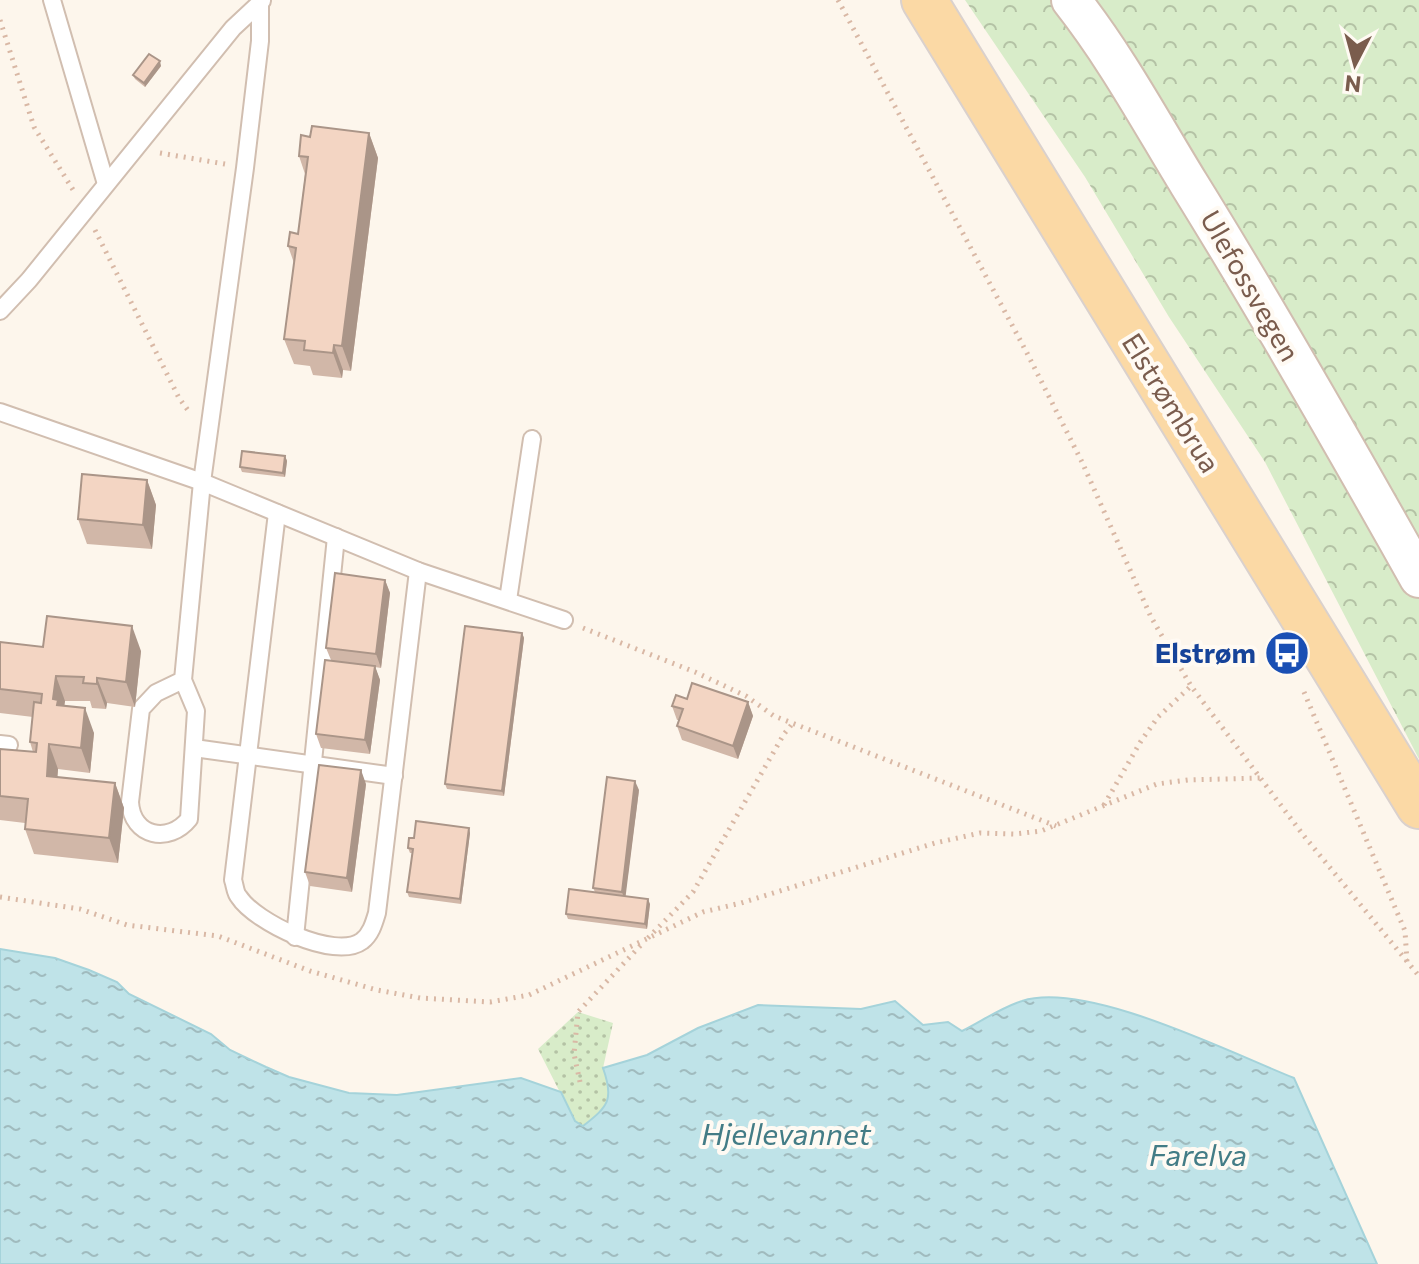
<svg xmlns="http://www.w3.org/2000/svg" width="1419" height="1264" viewBox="0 0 1419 1264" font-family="Commissioner,sans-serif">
<defs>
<pattern id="grass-dots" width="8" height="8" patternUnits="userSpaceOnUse" patternTransform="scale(2)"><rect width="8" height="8" fill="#d8ecc9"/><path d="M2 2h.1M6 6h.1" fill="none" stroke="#b4c2a5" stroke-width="1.8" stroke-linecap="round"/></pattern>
<pattern id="forest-crowns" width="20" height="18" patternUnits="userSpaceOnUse" patternTransform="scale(2)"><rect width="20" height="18" fill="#d8ecc9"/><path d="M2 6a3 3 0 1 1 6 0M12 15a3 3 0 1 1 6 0" fill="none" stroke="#b4c2a5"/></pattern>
<pattern id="water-ripples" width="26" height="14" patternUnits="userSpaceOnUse" patternTransform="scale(2)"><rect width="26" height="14" fill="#bfe3e8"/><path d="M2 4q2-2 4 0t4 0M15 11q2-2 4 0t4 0" fill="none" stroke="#a0bbbe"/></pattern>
</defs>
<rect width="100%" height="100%" fill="#fdf6ec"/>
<polygon fill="url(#grass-dots)" points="578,1012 613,1023 603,1068 611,1089 603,1110 583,1126 575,1122 538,1049"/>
<polygon fill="url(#forest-crowns)" points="965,0 1419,0 1419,759 1265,462 1169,317 1085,177"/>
<path fill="url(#water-ripples)" stroke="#a5d3da" stroke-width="2" d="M0,949L55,958L89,970L117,982L129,994L211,1034L230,1050L266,1067L289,1077L349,1093L397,1095L521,1078L561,1092L575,1121L583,1126C609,1106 614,1099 603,1068L647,1055L698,1028L758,1005L861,1009L895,1001L923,1025L948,1022L962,1031C982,1021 1002,1007 1022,1001C1086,980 1231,1053 1294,1078L1377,1264H0Z"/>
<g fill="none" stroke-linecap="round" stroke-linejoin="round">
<g stroke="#d1beb0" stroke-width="20">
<g id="service">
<polyline points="52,0 106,184"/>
<polyline points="0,311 29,280 233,28 262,1"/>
<polyline points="0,412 202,482 418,571 564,620"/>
<path d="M277,513L233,880C235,885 235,893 239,897C255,922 335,961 362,941C371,934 374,923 377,913L418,571"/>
<polyline points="508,600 532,439"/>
<path d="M183,680L156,693L141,709L130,802C132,837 169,844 189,819L196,711L183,680L202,482L245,168L260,41V5"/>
<polyline points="0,744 9,745"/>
<polyline points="194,748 394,776"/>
<polyline points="295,937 336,537"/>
</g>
</g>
<g stroke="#d1beb0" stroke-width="42">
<path id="tertiary" d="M1071,0C1116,57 1151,122 1189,184C1269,313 1345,446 1419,578"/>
</g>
<g stroke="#dad1cd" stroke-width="48">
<polyline id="primary" points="924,0 1419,806"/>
</g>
<g stroke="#d9b8a5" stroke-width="5" stroke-dasharray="2 6" stroke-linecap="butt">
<polyline points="838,0 1027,353 1082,462 1151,617 1191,686 1304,836 1419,976"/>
<polyline points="0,20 34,127 75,193"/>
<polyline points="160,153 225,164"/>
<polyline points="95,230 179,398 190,413"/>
<polyline points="583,628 695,672 746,696 774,716 1056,826"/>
<polyline points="1304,692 1405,931 1407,962"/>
<polyline points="1104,805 1141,741 1158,717 1191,686"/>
<polyline points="0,897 80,909 127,925 218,936 310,971 377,990 420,998 490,1002 529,995 703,912 741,903 935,843 980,833 1015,834 1041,831 1157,784 1188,780 1260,778"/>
<polyline points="648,938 693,892 784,734 793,723"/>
<polyline points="580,1082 574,1054 578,1012 641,945"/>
</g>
<use href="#service" stroke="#fff" stroke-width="16"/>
<use href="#tertiary" stroke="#fff" stroke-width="38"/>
<use href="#primary" stroke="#fbd9a5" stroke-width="44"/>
</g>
<g fill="#d1b7a8">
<polygon points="161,66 145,87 135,79 133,75"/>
<polygon points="369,133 378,158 351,371 343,370 342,378 313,375 310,366 294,364 284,339 294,263 288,246 298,234 305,174 299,156 310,137"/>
<polygon points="285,456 287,461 285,477 242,472 240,467"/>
<polygon points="147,480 156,505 152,549 87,544 78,519"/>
<polygon points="385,580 390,593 381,668 375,667 380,680 370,754 321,748 316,734 331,660 326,648"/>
<polygon points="522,633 524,638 504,796 447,789 445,784"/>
<polygon points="0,642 43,647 141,651 135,707 107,703 106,709 92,708 90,701 65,701 64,706 94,733 90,773 58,769 57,777 115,783 124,808 118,863 34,854 25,829 25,823 0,820 0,749 33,752 30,742 33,717 0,713"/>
<polygon points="687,699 748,702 753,716 738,759 682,740 677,726 679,720 677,720 672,706"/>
<polygon points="366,784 352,892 310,886 305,872"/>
<polygon points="639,790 625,896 650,904 647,929 568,919 566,914 595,892 593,888"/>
<polygon points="470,833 461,904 409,897 407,892 412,853 410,853 408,848 414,838"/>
</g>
<g fill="#aa9588">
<polygon points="160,61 161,66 145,87 144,83"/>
<polygon points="369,133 378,158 351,371 342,346"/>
<polygon points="334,345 343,370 342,378 333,353"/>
<polygon points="285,456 287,461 285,477 283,473"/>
<polygon points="147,480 156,505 152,549 143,525"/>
<polygon points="385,580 390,593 381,668 376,654"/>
<polygon points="132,626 141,651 135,707 126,682"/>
<polygon points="522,633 524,638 504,796 502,791"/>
<polygon points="375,666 380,680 370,754 365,740"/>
<polygon points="56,676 65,701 63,715 53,699"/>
<polygon points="97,678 107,703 106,709 97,684"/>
<polygon points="748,702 753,716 738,759 733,746"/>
<polygon points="85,708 94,733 90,773 81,748"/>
<polygon points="49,744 58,769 56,801 47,776"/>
<polygon points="361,770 366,784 352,892 347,878"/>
<polygon points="635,781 639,790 625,901 622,892"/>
<polygon points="115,783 124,808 118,863 109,838"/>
<polygon points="469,828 470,833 461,904 460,899"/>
<polygon points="648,899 650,904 647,929 645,924"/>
</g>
<g fill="#f3d5c3" stroke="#aa9588" stroke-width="2">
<polygon points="149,54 160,61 144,83 133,75"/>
<polygon points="312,126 369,133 342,346 334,345 333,353 304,350 305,341 284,339 296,248 288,246 290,232 298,234 308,157 299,156 301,135 310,137"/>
<polygon points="242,451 285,456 283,473 240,467"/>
<polygon points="82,474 147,480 143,525 78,519"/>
<polygon points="335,573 385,580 376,654 326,648"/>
<polygon points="47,616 132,626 126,682 97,678 97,684 83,683 84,677 56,676 53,699 58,700 57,705 85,708 81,748 49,744 47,776 115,783 109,838 25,829 28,799 0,796 0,749 36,752 37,743 30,742 34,702 41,703 42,694 0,689 0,642 43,647"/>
<polygon points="465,626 522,633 502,791 445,784"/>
<polygon points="325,660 375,666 365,740 316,734"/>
<polygon points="692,683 748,702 733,746 677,726 683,709 672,706 676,695 687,699"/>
<polygon points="319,765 361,770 347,878 305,872"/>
<polygon points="607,777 635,781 622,892 593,888"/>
<polygon points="416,821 469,828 460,899 407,892 413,849 408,848 409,838 414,838"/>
<polygon points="569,889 648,899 645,924 566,914"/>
</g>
<defs>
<g id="bus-disc" transform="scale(2.3)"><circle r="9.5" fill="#1a4fb4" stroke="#fffaf3"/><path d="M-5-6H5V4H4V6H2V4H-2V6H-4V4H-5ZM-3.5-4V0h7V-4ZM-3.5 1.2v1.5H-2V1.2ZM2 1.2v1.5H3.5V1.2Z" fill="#fff"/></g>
</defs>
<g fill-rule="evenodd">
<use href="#bus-disc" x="1287" y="653"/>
</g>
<g text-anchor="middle" stroke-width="8" stroke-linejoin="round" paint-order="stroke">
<g font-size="28" fill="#7a5c4d" stroke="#fffaf3">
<text transform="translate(1250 286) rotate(60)" y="10">Ulefossvegen</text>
<text transform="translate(1171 403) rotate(58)" y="10">Elstrømbrua</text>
</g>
<g font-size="28" font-weight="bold" fill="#164399" stroke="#fffaf3" text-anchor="end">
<text x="1256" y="663">Elstrøm</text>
</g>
<g font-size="30" font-style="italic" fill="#437c86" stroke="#fffaf3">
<text x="786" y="1145">Hjellevannet</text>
<text x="1198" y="1166">Farelva</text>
</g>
</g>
<g transform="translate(1355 64) rotate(186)" stroke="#fffaf3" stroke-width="6" paint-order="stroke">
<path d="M0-6L14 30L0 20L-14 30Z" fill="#7a5c4d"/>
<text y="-12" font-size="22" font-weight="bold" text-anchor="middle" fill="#7a5c4d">N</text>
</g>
</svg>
